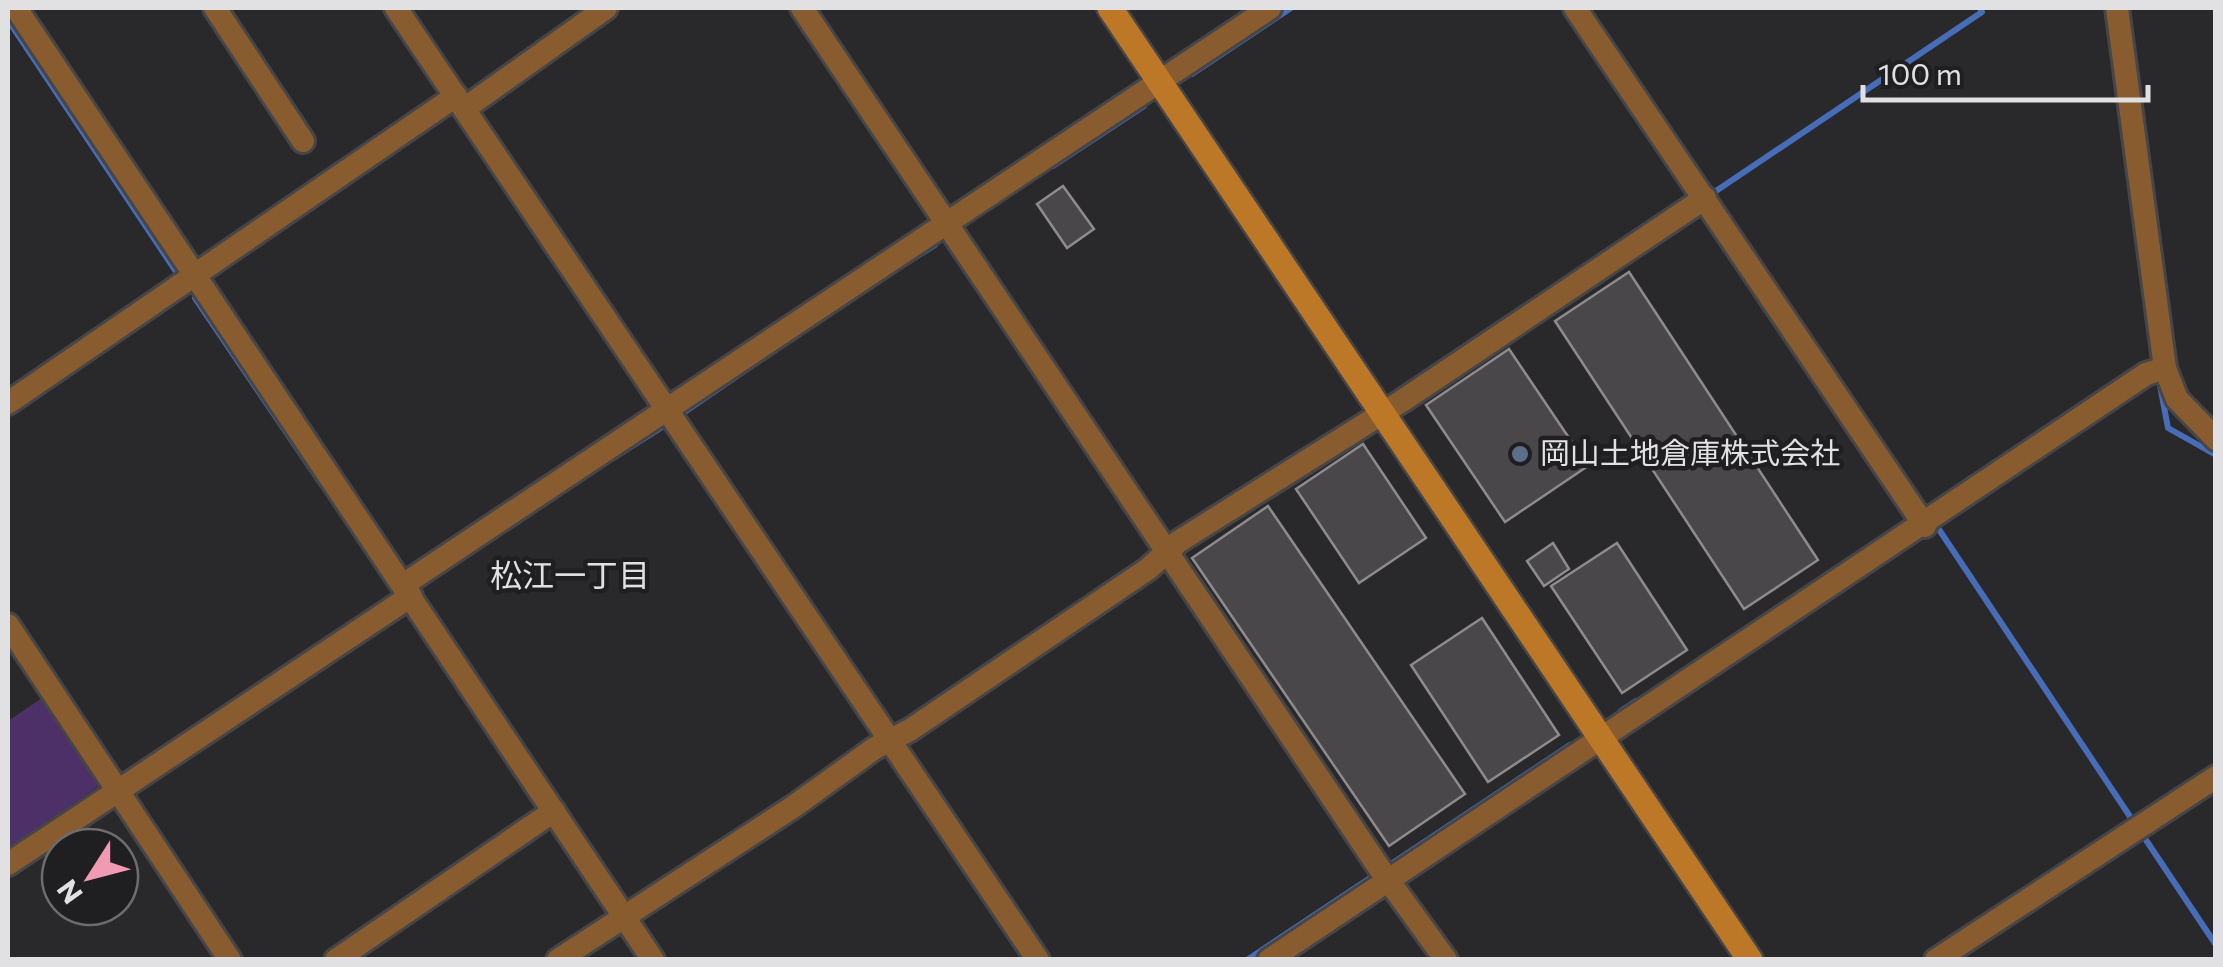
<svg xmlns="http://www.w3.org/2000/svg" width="2223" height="967" viewBox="0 0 2223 967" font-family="Commissioner,'Noto Sans JP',sans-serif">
<rect width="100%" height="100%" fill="#29282a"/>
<polygon fill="#4d3067" points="42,698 102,784 8,849 8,721"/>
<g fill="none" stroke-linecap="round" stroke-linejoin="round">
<g stroke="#476db8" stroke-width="6">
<polyline points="8,20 177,273"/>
<polyline points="1192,74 1291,8"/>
<polyline points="1053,166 1144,106"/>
<polyline points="1713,193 1982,12 1980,8"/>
<polyline points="861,291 935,245"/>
<polyline points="195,298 322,485"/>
<polyline points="2159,380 2168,428 2216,455"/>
<polyline points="683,413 822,318"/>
<polyline points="615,457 662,427"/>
<polyline points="1934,522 2135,824"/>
<polyline points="1621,711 1636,701"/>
<polyline points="2142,834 2216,945"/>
<polyline points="1247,960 1570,745"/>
</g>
</g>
<g fill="#494749" stroke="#8e8b8d" stroke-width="2.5">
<polygon points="1063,186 1094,229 1067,248 1037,204"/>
<polygon points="1629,272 1818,560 1744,609 1555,321"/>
<polygon points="1509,349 1588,466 1505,522 1426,405"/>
<polygon points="1363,444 1426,538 1359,583 1296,489"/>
<polygon points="1268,506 1465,794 1389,846 1192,558"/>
<polygon points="1553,543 1569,569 1544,586 1527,561"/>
<polygon points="1617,543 1687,650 1622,693 1551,586"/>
<polygon points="1482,618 1559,735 1488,782 1411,665"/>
</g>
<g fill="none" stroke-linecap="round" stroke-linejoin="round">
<g stroke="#464547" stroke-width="28">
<g id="street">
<polyline points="16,8 653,960"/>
<polyline points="215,8 303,141"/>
<polyline points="396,8 1038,960"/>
<polyline points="802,8 1378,866 1446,960"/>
<polyline points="1575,8 1925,526"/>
<polyline points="2117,8 2165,368 2177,399 2216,439"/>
<polyline points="464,109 606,8"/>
<polyline points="8,403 456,96"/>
<polyline points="403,585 1270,8"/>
<polyline points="8,625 230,960"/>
<polyline points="8,864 411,596"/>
<polyline points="336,960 554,811"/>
<polyline points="558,960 793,807 875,748 910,730 1148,569 1178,542 1402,401 1705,198"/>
<polyline points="1269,960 2146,374 2165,368"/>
<polyline points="1936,960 2216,777"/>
</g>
</g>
<g stroke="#464547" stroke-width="30">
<polyline id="secondary" points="1110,8 1750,960"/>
</g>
<use href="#street" stroke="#885c2f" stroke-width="22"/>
<use href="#secondary" stroke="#bd7827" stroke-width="25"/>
</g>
<circle fill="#5c6f8a" stroke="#1f1e20" stroke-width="4" cx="1520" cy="454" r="10"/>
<g text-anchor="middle" stroke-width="9" stroke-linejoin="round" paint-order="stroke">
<g font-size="30" fill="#e1e0e2" stroke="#1f1e20" text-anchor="start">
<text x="1540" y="464">岡山土地倉庫株式会社</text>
</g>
<g font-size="32" fill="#e1e0e2" stroke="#1f1e20">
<text x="570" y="587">松江一丁目</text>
</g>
</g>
<rect width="2223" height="967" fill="none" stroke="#e1e0e2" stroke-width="20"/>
<g transform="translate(90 877) rotate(234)"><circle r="48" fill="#1f1e20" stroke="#6d6c6e" stroke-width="2.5"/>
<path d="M0-8L18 38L0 25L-18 38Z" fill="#f19ab3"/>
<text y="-15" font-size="28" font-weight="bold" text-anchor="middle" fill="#e1e0e2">N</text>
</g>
<path d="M1863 85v15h285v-15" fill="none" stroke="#e1e0e2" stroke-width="5"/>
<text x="1878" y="85" font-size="30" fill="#e1e0e2" stroke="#1f1e20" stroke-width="8" paint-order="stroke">100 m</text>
</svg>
